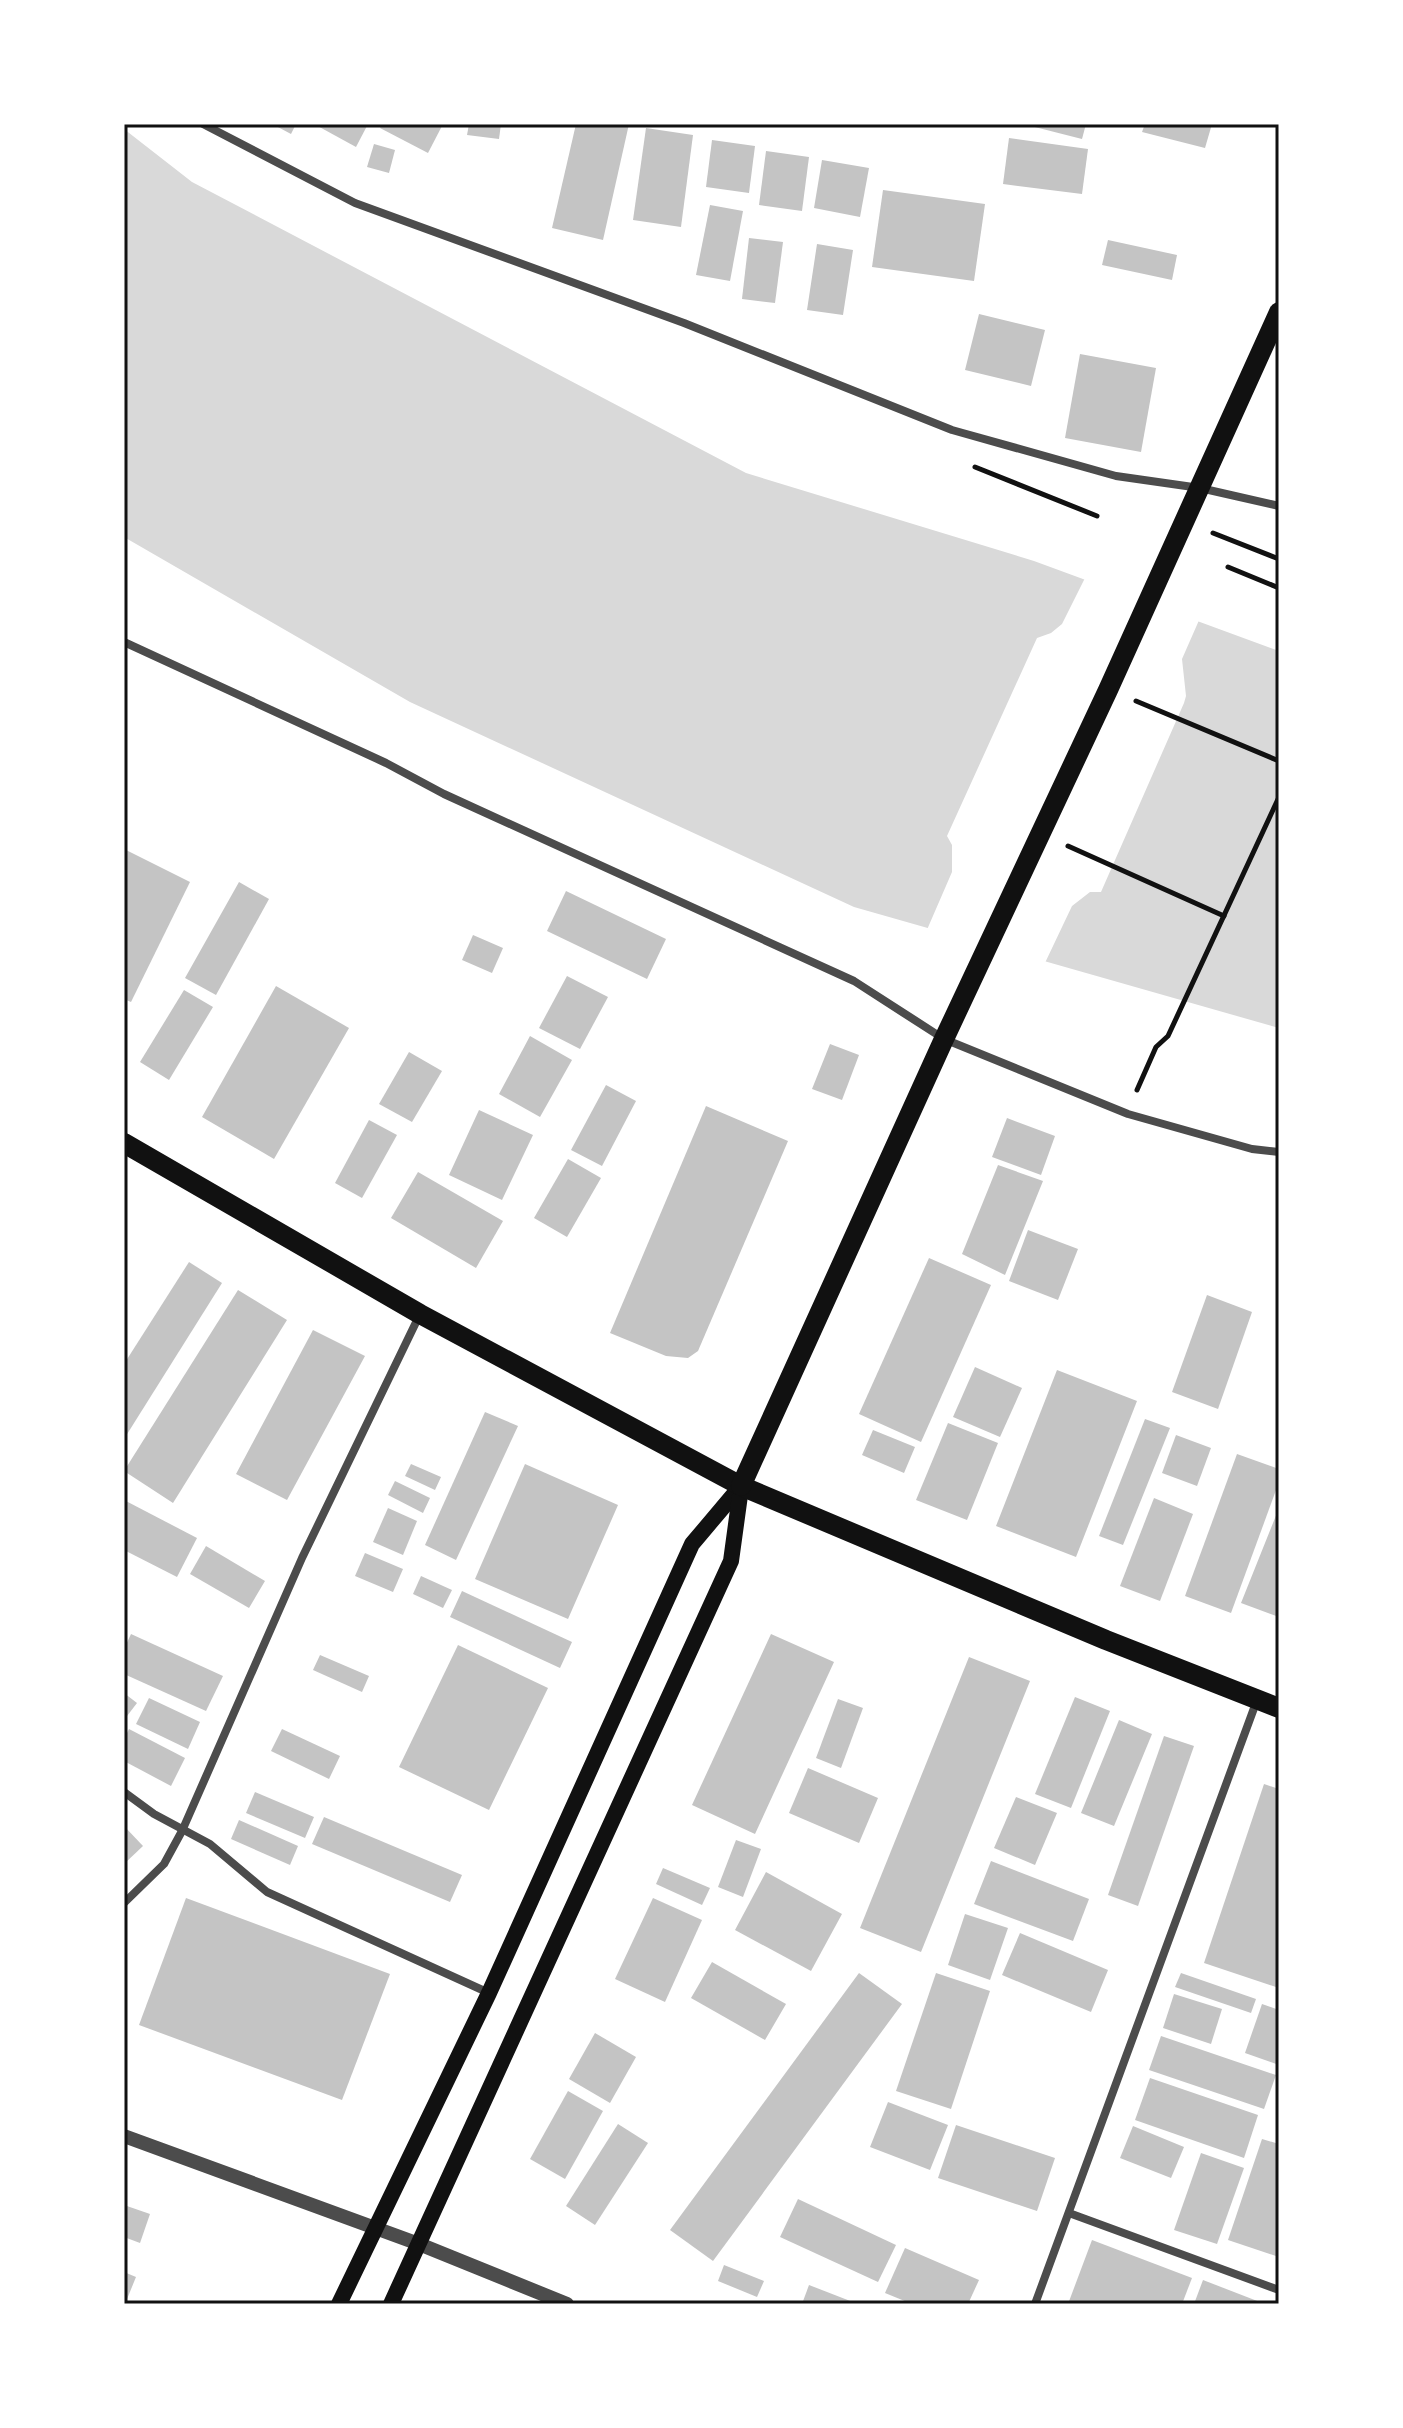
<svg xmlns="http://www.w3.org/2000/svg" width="1403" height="2428" viewBox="0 0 1403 2428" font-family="'Titillium Web',sans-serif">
<rect width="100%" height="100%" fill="#fff"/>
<polygon fill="#d9d9d9" points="124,129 192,182 746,473 1034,561 1279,651 1279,1028 854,907 410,702 124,537"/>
<polygon fill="#fff" points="1086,576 1200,618 1182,659 1186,696 1184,703 1101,892 1090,892 1072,906 1044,965 926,932 952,872 952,845 947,836 1037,638 1051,633 1062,624"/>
<g fill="#c4c4c4">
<polygon points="277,124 296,124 291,134 276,126"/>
<polygon points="314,124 368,124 356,147"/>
<polygon points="382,124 443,124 428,153 380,128"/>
<polygon points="469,124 501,124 499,139 467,135"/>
<polygon points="576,124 629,124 603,240 552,228"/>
<polygon points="1023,124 1086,124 1082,139"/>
<polygon points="1145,124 1212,124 1205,148 1142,132"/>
<polygon points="646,128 693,135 681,227 633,220"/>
<polygon points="1009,138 1088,149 1082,194 1003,184"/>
<polygon points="712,140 755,146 749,193 706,187"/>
<polygon points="374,144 395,150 389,173 367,167"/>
<polygon points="766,151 809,157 802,211 759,205"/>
<polygon points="822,160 869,168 860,217 814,208"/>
<polygon points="883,190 985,204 974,281 872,267"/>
<polygon points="710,205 743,211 730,281 696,275"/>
<polygon points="749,238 783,242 775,303 742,299"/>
<polygon points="1108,240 1177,255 1172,280 1102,265"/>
<polygon points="817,244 853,250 843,315 807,310"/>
<polygon points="979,314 1045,330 1031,386 965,370"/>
<polygon points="1080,354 1156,368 1141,452 1065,438"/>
<polygon points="124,849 190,882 131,1002 124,999"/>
<polygon points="239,882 269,899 216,995 185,978"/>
<polygon points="566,891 666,939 647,979 547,931"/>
<polygon points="473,935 503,948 492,973 462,960"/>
<polygon points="567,976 608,997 580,1049 539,1028"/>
<polygon points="276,986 349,1028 274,1159 202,1117"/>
<polygon points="184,990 213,1007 169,1080 140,1062"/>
<polygon points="530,1036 572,1060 540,1117 499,1094"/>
<polygon points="830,1044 859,1055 842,1100 812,1089"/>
<polygon points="409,1052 442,1071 412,1122 379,1104"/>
<polygon points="606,1085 636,1101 602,1166 571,1150"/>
<polygon points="706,1106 788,1141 698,1351 688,1358 666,1356 610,1333"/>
<polygon points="479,1110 533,1135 502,1200 449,1175"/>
<polygon points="1007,1118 1055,1136 1041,1175 992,1157"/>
<polygon points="369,1120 397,1135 362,1198 335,1183"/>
<polygon points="568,1159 601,1178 567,1237 534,1218"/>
<polygon points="998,1165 1043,1181 1005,1275 962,1254"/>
<polygon points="418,1172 503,1221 476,1268 391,1218"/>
<polygon points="1028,1230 1078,1249 1058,1300 1009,1281"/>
<polygon points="929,1258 991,1285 921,1442 859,1414"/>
<polygon points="189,1262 222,1283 124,1439 124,1364"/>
<polygon points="238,1290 287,1320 173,1503 124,1471"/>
<polygon points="1207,1295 1252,1312 1218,1409 1172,1392"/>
<polygon points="313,1330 365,1356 287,1500 236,1474"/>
<polygon points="975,1367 1022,1388 1000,1437 953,1417"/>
<polygon points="1057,1370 1137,1401 1076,1557 996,1526"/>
<polygon points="485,1412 518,1426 456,1560 425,1545"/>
<polygon points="1145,1419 1170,1428 1123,1545 1099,1536"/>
<polygon points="948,1423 998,1443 967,1520 916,1500"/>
<polygon points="873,1430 915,1447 904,1473 862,1455"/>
<polygon points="1176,1435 1211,1448 1197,1486 1162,1473"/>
<polygon points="1237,1454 1279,1469 1279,1482 1231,1613 1185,1596"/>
<polygon points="411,1464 441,1477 435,1490 405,1476"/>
<polygon points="525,1464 618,1505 568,1619 475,1579"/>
<polygon points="395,1481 430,1498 423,1513 388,1495"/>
<polygon points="1154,1498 1193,1514 1160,1601 1120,1586"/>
<polygon points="124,1500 197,1538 177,1577 124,1550"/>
<polygon points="388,1508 417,1521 403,1555 373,1542"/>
<polygon points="1279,1508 1279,1617 1241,1603"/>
<polygon points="206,1546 265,1581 249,1608 190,1574"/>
<polygon points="365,1553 403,1569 393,1592 355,1576"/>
<polygon points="421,1576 452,1590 443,1608 413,1594"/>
<polygon points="462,1591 572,1642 560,1668 450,1617"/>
<polygon points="131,1634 223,1676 206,1711 124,1674 124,1649"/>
<polygon points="771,1634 834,1662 755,1834 692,1805"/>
<polygon points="458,1645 548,1688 489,1810 399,1767"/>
<polygon points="320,1655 369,1676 362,1692 313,1670"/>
<polygon points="969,1657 1030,1681 921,1952 860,1928"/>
<polygon points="124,1693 137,1703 124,1720"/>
<polygon points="1075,1697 1110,1711 1071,1808 1035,1794"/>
<polygon points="149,1698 200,1722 188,1749 136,1724"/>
<polygon points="838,1699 863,1708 841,1768 816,1758"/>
<polygon points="1119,1720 1152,1734 1114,1826 1081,1813"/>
<polygon points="129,1729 185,1758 171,1786 124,1761 124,1739"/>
<polygon points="282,1729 340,1756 329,1779 271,1751"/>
<polygon points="1164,1736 1194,1746 1138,1906 1108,1895"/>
<polygon points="808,1768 878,1798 859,1843 789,1813"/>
<polygon points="1264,1784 1279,1789 1279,1988 1204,1963"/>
<polygon points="255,1792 314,1817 305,1838 246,1813"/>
<polygon points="1016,1797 1057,1813 1035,1865 994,1848"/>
<polygon points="324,1817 462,1875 450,1902 312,1844"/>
<polygon points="239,1820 298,1846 290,1865 231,1839"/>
<polygon points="124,1826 143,1846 124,1864"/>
<polygon points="736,1840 761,1849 743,1897 718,1887"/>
<polygon points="991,1861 1089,1899 1073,1941 974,1904"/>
<polygon points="663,1868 710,1888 702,1905 656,1884"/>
<polygon points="766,1872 842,1914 811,1971 735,1930"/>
<polygon points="186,1898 390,1974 342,2100 139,2025"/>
<polygon points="653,1898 702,1920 665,2002 615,1979"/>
<polygon points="965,1914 1008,1928 990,1980 948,1965"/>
<polygon points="1020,1933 1108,1970 1091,2012 1002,1975"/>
<polygon points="712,1962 786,2004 765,2040 691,1998"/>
<polygon points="859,1973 902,2004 713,2261 670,2230"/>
<polygon points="936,1973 990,1991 951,2109 896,2091"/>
<polygon points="1181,1973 1256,1999 1251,2013 1175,1987"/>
<polygon points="1174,1994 1222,2009 1211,2044 1163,2028"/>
<polygon points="1262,2004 1279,2010 1279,2065 1245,2053"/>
<polygon points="595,2033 636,2057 610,2103 569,2079"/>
<polygon points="1161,2036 1276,2075 1264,2109 1149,2070"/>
<polygon points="1150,2078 1258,2115 1244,2158 1135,2120"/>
<polygon points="568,2091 603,2111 565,2179 530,2159"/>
<polygon points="888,2102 948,2125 930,2170 870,2147"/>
<polygon points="618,2124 648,2143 595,2225 566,2206"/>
<polygon points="956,2125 1055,2158 1037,2211 938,2178"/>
<polygon points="1133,2126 1184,2147 1171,2178 1120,2158"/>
<polygon points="1262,2139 1279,2144 1279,2257 1228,2240"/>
<polygon points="1201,2153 1244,2168 1217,2244 1174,2230"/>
<polygon points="798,2199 896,2245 878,2282 780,2237"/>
<polygon points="124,2205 150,2214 140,2243 124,2237"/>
<polygon points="1092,2240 1192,2278 1182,2304 1068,2304"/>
<polygon points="905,2248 979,2280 968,2304 912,2304 885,2293"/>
<polygon points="724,2265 764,2281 757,2297 718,2281"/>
<polygon points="124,2272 136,2277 125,2304 124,2304"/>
<polygon points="1203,2280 1265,2304 1194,2304"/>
<polygon points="809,2285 858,2304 802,2304"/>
</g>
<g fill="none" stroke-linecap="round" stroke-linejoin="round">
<g stroke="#111" stroke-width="5">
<polyline points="975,467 1097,516"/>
<polyline points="1213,533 1279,559"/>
<polyline points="1228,567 1279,588"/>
<polyline points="1136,701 1279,761"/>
<polyline points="1068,846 1224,916"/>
<polyline points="1137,1090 1156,1047 1168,1036 1279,797"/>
</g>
<g stroke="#4c4c4c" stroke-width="8">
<polyline points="203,124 355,203 684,323 952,430 1116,476 1200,488 1279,506"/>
<polyline points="124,642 386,763 444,794 854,981 944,1039 1128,1114 1252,1149 1279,1152"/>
<polyline points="124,1792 154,1814 210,1844 267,1892 489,1993"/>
<polyline points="124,1903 164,1864 182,1831 302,1558 420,1314"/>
<polyline points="1069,2213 1279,2290"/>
<polyline points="1035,2304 1257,1700"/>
</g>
<polyline stroke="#4c4c4c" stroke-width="14" points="124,2136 419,2244 567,2304"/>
<g stroke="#111" stroke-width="16">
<polyline points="339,2304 489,1993 692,1544 741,1486"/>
<polyline points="391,2304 731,1561 741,1488"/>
</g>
<g stroke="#111" stroke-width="20">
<polyline points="124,1143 420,1314 741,1486 1106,1640 1279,1708"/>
<polyline points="741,1486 944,1039 1108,690 1279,312"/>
</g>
</g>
<rect width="1403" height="2428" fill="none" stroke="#ffffff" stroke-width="252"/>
<rect x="126" y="126" width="1151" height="2176" fill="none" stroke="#111" stroke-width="3"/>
</svg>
